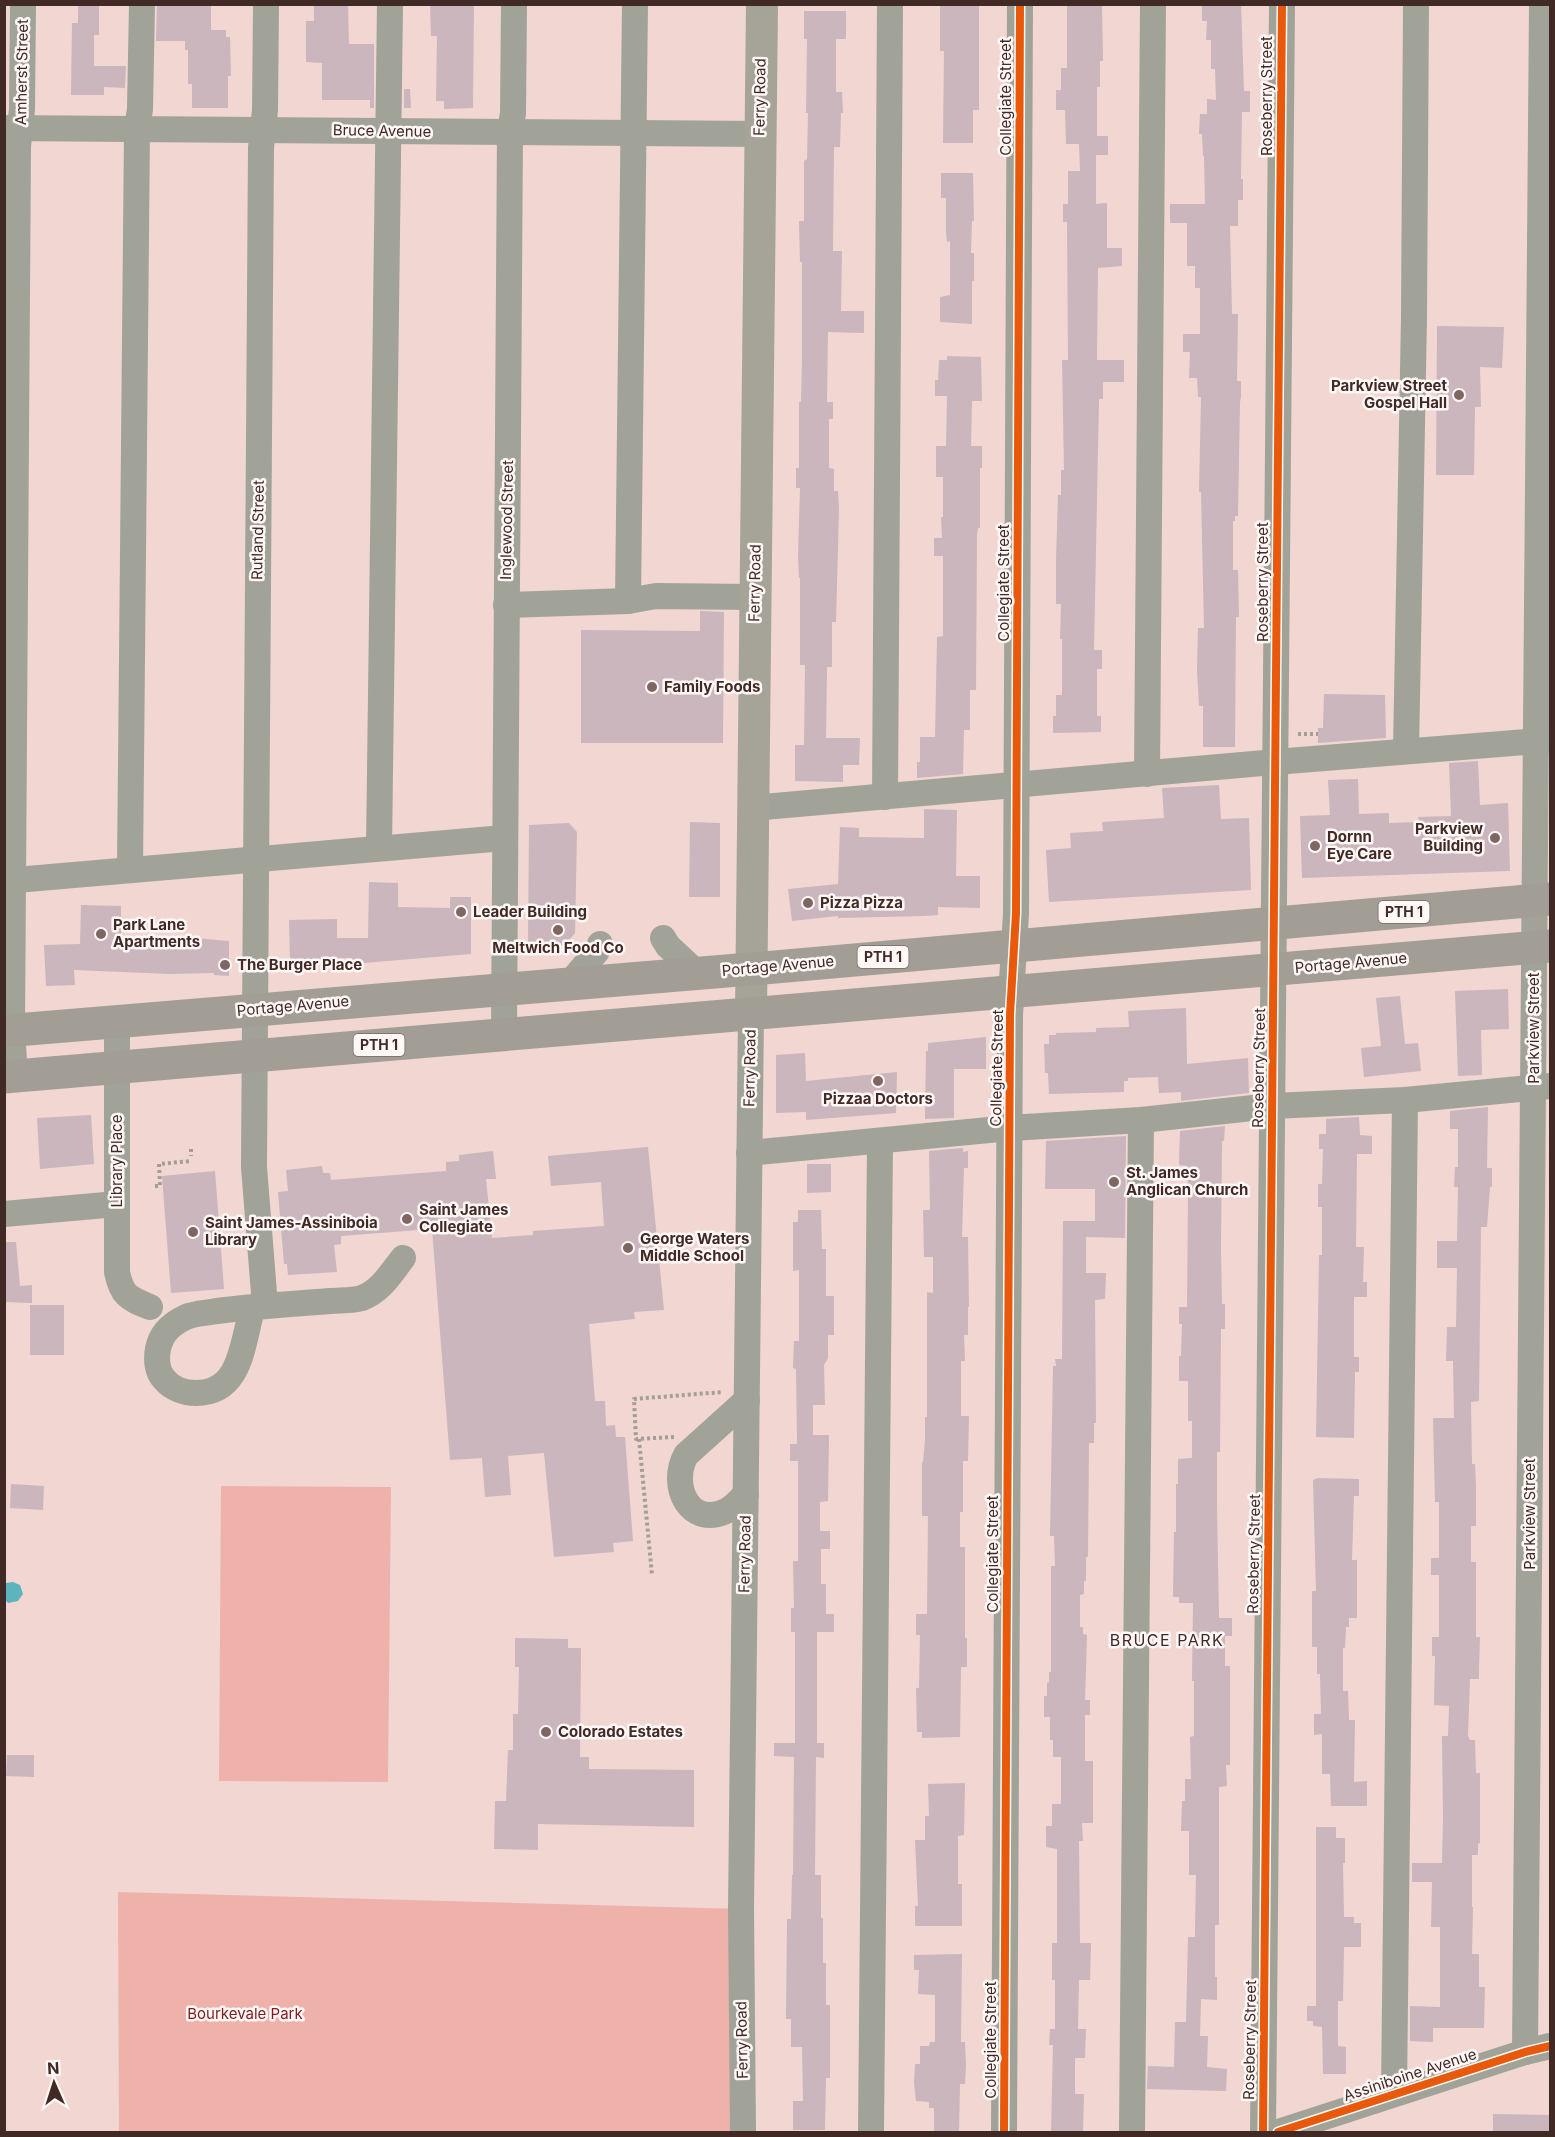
<svg xmlns="http://www.w3.org/2000/svg" width="1555" height="2137" viewBox="0 0 1555 2137" font-family="Inter,sans-serif">
<rect width="100%" height="100%" fill="#f1d6d2"/>
<g fill="#eeb2ab">
<polygon points="221,1486 391,1487 388,1782 219,1781"/>
<polygon points="118,1892 741,1909 743,2132 119,2132"/>
</g>
<polygon fill="#5cb5be" points="13,1582 20,1585 23,1594 18,1601 8,1603 5,1600 5,1583"/>
<g fill="#cab6bc">
<polygon points="78,4 99,4 99,35 94,35 94,66 126,66 125,88 104,87 104,95 71,95 72,23 78,23"/>
<polygon points="157,4 211,4 211,30 226,30 226,37 230,37 231,76 228,76 228,108 192,108 192,84 188,84 188,50 185,50 185,41 156,41"/>
<polygon points="314,4 348,4 349,44 374,44 374,108 370,108 370,100 322,100 322,63 306,62 306,21 314,21"/>
<polygon points="430,4 474,4 473,108 444,109 444,101 436,101 437,36 431,36"/>
<polygon points="940,4 979,4 979,110 973,110 973,143 943,143 944,51 940,51"/>
<polygon points="1067,4 1102,4 1103,61 1100,61 1100,87 1097,87 1097,136 1108,136 1108,155 1096,155 1096,204 1107,203 1107,248 1122,248 1122,266 1098,268 1097,360 1124,360 1124,382 1103,382 1103,399 1099,399 1094,650 1102,650 1102,669 1097,669 1097,716 1101,716 1101,732 1053,733 1053,716 1056,716 1056,695 1062,695 1062,639 1060,639 1061,604 1056,604 1056,560 1058,495 1061,495 1061,470 1064,470 1062,360 1068,360 1067,222 1063,222 1063,204 1068,204 1068,171 1080,171 1079,144 1066,144 1065,110 1056,110 1056,90 1061,90 1061,68 1067,68"/>
<polygon points="1202,4 1241,4 1244,91 1250,91 1250,112 1242,112 1241,179 1243,179 1243,200 1238,200 1238,226 1230,226 1232,314 1238,314 1237,381 1241,381 1241,397 1240,402 1238,516 1235,516 1235,521 1233,521 1233,570 1238,570 1239,617 1236,617 1235,747 1203,747 1203,706 1199,706 1197,671 1198,628 1204,628 1201,492 1199,492 1201,397 1198,397 1197,378 1189,378 1190,352 1183,352 1183,334 1200,334 1200,288 1195,288 1195,266 1187,266 1187,223 1170,223 1170,204 1205,204 1204,156 1203,156 1202,134 1199,134 1200,114 1207,114 1207,99 1216,100 1215,69 1211,69 1211,40 1206,40 1207,21 1202,21"/>
<polygon points="804,11 846,11 846,39 836,39 836,92 842,92 843,113 841,113 840,147 834,147 833,251 842,251 841,311 864,311 864,333 828,332 827,402 833,402 833,419 829,419 829,468 834,469 834,491 838,491 839,509 836,622 832,622 832,667 827,667 826,738 860,738 859,765 843,765 843,782 795,781 795,745 804,745 805,665 800,665 800,578 799,578 798,556 800,488 796,488 796,468 799,468 799,402 801,402 802,358 802,262 800,262 799,221 804,221 804,161 807,159 808,113 806,113 807,39 804,39"/>
<polygon points="404,89 410,89 411,108 404,108"/>
<polygon points="941,173 973,173 974,221 972,221 971,253 974,253 974,281 972,281 972,324 940,322 940,297 950,295 950,241 947,242 946,232 946,198 941,198"/>
<polygon points="1437,326 1504,327 1502,368 1480,367 1481,407 1475,407 1474,475 1436,475"/>
<polygon points="947,356 981,357 982,401 972,401 971,446 982,446 982,468 980,468 980,528 978,528 977,535 976,690 970,690 970,730 964,730 963,774 917,778 917,762 920,762 920,737 935,737 937,637 943,636 943,556 934,556 934,538 942,538 941,517 943,517 943,477 936,477 936,446 946,446 947,396 935,396 935,380 938,380 939,360 947,360"/>
<polygon points="700,611 724,612 723,743 581,743 581,630 700,631"/>
<polygon points="1324,694 1385,695 1386,738 1318,743 1318,728 1323,728"/>
<polygon points="1478,761 1480,805 1508,803 1510,871 1302,878 1300,816 1330,815 1328,780 1358,779 1359,814 1389,813 1389,823 1419,822 1418,817 1451,816 1449,763"/>
<polygon points="1219,785 1221,819 1249,818 1251,890 1049,902 1046,850 1071,848 1070,833 1103,831 1102,822 1164,818 1162,788"/>
<polygon points="924,809 957,810 956,876 980,876 980,908 938,907 938,915 923,916 838,918 838,916 792,921 788,889 838,884 840,827 859,828 859,837 924,838"/>
<polygon points="690,822 720,823 720,897 689,897"/>
<polygon points="569,823 577,832 575,933 564,946 536,948 528,944 529,825"/>
<polygon points="369,882 398,883 398,907 450,908 450,897 471,897 471,954 352,964 352,958 290,960 289,920 337,919 337,938 368,938"/>
<polygon points="81,905 121,906 121,938 194,938 229,941 229,976 214,975 214,973 170,974 74,970 75,985 46,986 44,945 80,944"/>
<polygon points="1508,989 1509,1029 1481,1030 1482,1075 1458,1076 1455,991"/>
<polygon points="1400,996 1405,1044 1418,1043 1421,1071 1364,1077 1361,1048 1381,1046 1376,998"/>
<polygon points="1186,1008 1187,1064 1248,1058 1249,1093 1181,1101 1181,1092 1159,1093 1158,1077 1128,1078 1128,1081 1124,1081 1124,1092 1049,1094 1048,1073 1045,1073 1044,1044 1049,1044 1049,1035 1056,1035 1056,1033 1096,1032 1096,1028 1129,1027 1128,1011"/>
<polygon points="986,1037 986,1069 954,1069 954,1118 925,1119 926,1051 928,1051 928,1043"/>
<polygon points="805,1053 806,1081 897,1072 896,1113 806,1120 806,1112 776,1113 776,1055"/>
<polygon points="1488,1107 1487,1168 1492,1168 1492,1187 1490,1187 1487,1227 1481,1227 1479,1401 1471,1402 1472,1464 1475,1464 1476,1486 1476,1526 1471,1526 1471,1562 1476,1562 1476,1637 1480,1637 1479,1669 1479,1679 1470,1679 1468,1736 1470,1740 1475,1740 1476,1773 1480,1773 1480,1843 1478,1844 1478,1855 1472,1855 1472,1907 1473,1907 1472,1954 1479,1954 1479,1987 1485,1987 1484,2028 1433,2028 1433,2042 1410,2041 1410,2006 1440,2007 1440,1927 1431,1927 1432,1882 1412,1882 1412,1863 1442,1863 1443,1819 1442,1736 1448,1736 1449,1706 1434,1705 1435,1656 1432,1656 1432,1637 1439,1637 1439,1575 1431,1575 1431,1558 1439,1558 1439,1502 1435,1502 1433,1418 1454,1418 1453,1361 1446,1361 1447,1327 1456,1327 1457,1268 1437,1268 1437,1241 1457,1241 1458,1187 1454,1187 1455,1167 1458,1167 1458,1129 1450,1129 1450,1111"/>
<polygon points="91,1115 94,1164 40,1169 37,1118"/>
<polygon points="1359,1117 1360,1135 1372,1136 1372,1154 1357,1154 1356,1247 1364,1247 1363,1282 1367,1282 1367,1297 1354,1297 1354,1357 1359,1357 1359,1372 1355,1372 1354,1438 1316,1437 1319,1255 1322,1255 1322,1207 1318,1207 1318,1184 1322,1184 1323,1149 1319,1149 1319,1134 1326,1134 1326,1119"/>
<polygon points="1225,1126 1224,1141 1222,1141 1221,1249 1222,1304 1225,1304 1225,1329 1221,1329 1220,1452 1217,1452 1217,1506 1219,1618 1232,1618 1232,1636 1225,1636 1225,1666 1230,1666 1230,1765 1226,1765 1227,1786 1219,1787 1219,1925 1215,1925 1215,1977 1217,1977 1217,2000 1201,1999 1200,2036 1208,2036 1207,2067 1227,2069 1226,2091 1147,2089 1148,2066 1174,2067 1175,2022 1186,2022 1188,1937 1195,1937 1195,1928 1196,1875 1189,1875 1189,1831 1181,1831 1182,1801 1185,1801 1185,1779 1191,1779 1190,1737 1194,1736 1194,1681 1192,1681 1193,1603 1179,1603 1179,1597 1173,1597 1174,1532 1176,1532 1176,1484 1178,1484 1178,1459 1192,1458 1192,1421 1188,1421 1188,1381 1179,1381 1179,1356 1181,1356 1182,1324 1179,1324 1179,1307 1187,1307 1188,1196 1187,1166 1179,1165 1180,1131"/>
<polygon points="1126,1136 1125,1238 1086,1237 1086,1273 1106,1273 1105,1299 1095,1300 1096,1423 1094,1423 1094,1443 1089,1443 1088,1557 1086,1557 1086,1581 1084,1581 1084,1594 1080,1595 1080,1627 1083,1627 1083,1634 1087,1635 1085,1700 1090,1700 1090,1715 1085,1715 1085,1761 1093,1761 1093,1823 1082,1823 1083,1841 1079,1841 1080,1943 1091,1943 1090,1980 1079,1980 1078,2029 1086,2029 1085,2058 1075,2058 1075,2094 1084,2094 1083,2133 1051,2133 1053,2045 1049,2045 1050,2029 1055,2029 1055,1980 1052,1980 1052,1943 1057,1943 1057,1849 1046,1847 1046,1826 1052,1826 1052,1804 1061,1804 1061,1757 1053,1757 1053,1740 1050,1740 1050,1717 1044,1717 1044,1696 1047,1696 1047,1683 1049,1682 1049,1672 1051,1672 1051,1566 1055,1566 1054,1536 1050,1536 1053,1366 1056,1366 1055,1359 1062,1359 1063,1221 1095,1221 1095,1189 1045,1189 1046,1141"/>
<polygon points="648,1147 664,1310 634,1312 635,1319 589,1324 595,1401 605,1401 606,1426 615,1425 616,1437 625,1437 633,1541 613,1543 614,1552 554,1557 544,1453 508,1456 511,1495 485,1497 482,1458 450,1460 432,1229 341,1236 341,1244 334,1245 337,1272 288,1275 287,1264 284,1264 278,1192 288,1191 286,1170 322,1166 323,1173 330,1173 331,1180 446,1171 446,1162 459,1161 459,1155 493,1151 496,1179 486,1179 492,1238 533,1235 533,1231 604,1226 601,1182 551,1186 548,1156"/>
<polygon points="963,1148 963,1152 968,1151 968,1168 964,1168 962,1237 968,1237 969,1307 968,1307 968,1335 964,1335 965,1361 961,1361 961,1416 969,1416 968,1461 963,1461 963,1512 960,1512 960,1547 965,1547 965,1638 967,1638 967,1667 961,1667 960,1737 922,1738 922,1732 917,1732 916,1688 919,1688 920,1635 916,1635 916,1614 927,1614 928,1516 922,1516 922,1462 923,1462 925,1440 925,1417 927,1417 927,1292 933,1293 933,1257 924,1257 923,1210 930,1210 929,1151"/>
<polygon points="807,1164 831,1164 831,1192 807,1193"/>
<polygon points="215,1171 224,1289 171,1293 162,1176"/>
<polygon points="798,1210 821,1210 822,1249 826,1249 826,1296 834,1296 834,1335 828,1335 828,1358 824,1365 825,1405 813,1405 813,1435 829,1435 828,1501 820,1502 820,1531 830,1531 830,1549 821,1549 821,1584 826,1584 826,1614 834,1614 834,1632 817,1632 817,1743 824,1743 824,1758 816,1757 815,1875 821,1875 821,1918 823,1918 823,1963 826,1963 826,2005 830,2005 830,2078 826,2078 825,2130 793,2130 793,2101 803,2101 802,2047 791,2047 791,2019 786,2019 787,1919 791,1919 792,1875 793,1875 794,1757 774,1756 774,1743 795,1743 795,1632 791,1632 791,1608 794,1608 793,1561 798,1561 798,1461 790,1461 790,1444 797,1444 796,1369 793,1368 794,1341 799,1341 799,1270 793,1271 793,1222 798,1222"/>
<polygon points="4,1242 16,1242 20,1286 32,1285 32,1303 4,1302"/>
<rect x="30" y="1305" width="34" height="50"/>
<polygon points="1318,1478 1359,1479 1359,1496 1354,1496 1352,1560 1357,1560 1357,1618 1349,1618 1349,1627 1346,1627 1345,1648 1343,1648 1343,1691 1348,1691 1349,1720 1355,1720 1354,1782 1367,1781 1367,1806 1331,1806 1330,1774 1322,1774 1322,1734 1314,1735 1314,1714 1321,1714 1320,1674 1317,1674 1317,1647 1312,1647 1312,1591 1316,1591 1313,1480"/>
<polygon points="11,1484 44,1486 43,1510 10,1508"/>
<polygon points="515,1638 568,1639 568,1648 581,1648 580,1757 589,1757 589,1769 694,1770 694,1827 538,1824 538,1850 494,1849 495,1801 506,1801 508,1750 513,1750 513,1714 518,1714 519,1667 515,1667"/>
<polygon points="7,1755 34,1755 34,1777 6,1776"/>
<polygon points="965,1783 964,1835 958,1836 958,1884 962,1884 962,1926 915,1926 915,1906 918,1906 915,1840 925,1840 925,1816 929,1816 928,1784"/>
<polygon points="1316,1827 1336,1827 1336,1838 1345,1838 1345,1863 1343,1863 1344,1917 1354,1917 1354,1923 1361,1923 1361,1947 1344,1947 1343,2001 1338,2001 1338,2046 1346,2047 1346,2074 1323,2074 1322,2027 1313,2026 1313,2021 1307,2021 1307,2006 1316,2006"/>
<polygon points="962,1954 961,2042 965,2042 966,2065 965,2084 960,2084 959,2133 934,2133 934,2108 929,2108 929,2102 916,2101 914,2083 915,2064 920,2064 920,2046 929,2046 930,2042 935,2042 935,1995 918,1994 919,1970 914,1970 914,1955"/>
<polygon points="1493,2114 1551,2115 1551,2133 1493,2133"/>
</g>
<g fill="none" stroke-linecap="round" stroke-linejoin="round">
<g stroke="#a49e97" stroke-width="4" stroke-dasharray="3 3" stroke-linecap="butt">
<polyline points="1298,734 1318,734"/>
<polyline points="191,1149 191,1156"/>
<polyline points="155,1186 160,1186 159,1164 191,1161"/>
<polyline points="674,1437 636,1439 634,1399 723,1392"/>
<polyline points="639,1439 652,1575"/>
</g>
<g stroke="#a1a399" stroke-width="26">
<polyline points="4,128 760,134"/>
<polyline points="628,601 635,4"/>
<polyline points="506,605 628,601 656,596 754,597"/>
<polyline points="1406,751 1414,317 1416,4"/>
<polyline points="1147,774 1153,4"/>
<polyline points="885,797 890,4"/>
<polyline points="752,808 1275,762 1550,740"/>
<polyline points="379,848 390,4"/>
<polyline points="130,869 137,129 140,109 142,4"/>
<polyline points="4,881 504,838"/>
<polyline points="663,938 668,946 697,973"/>
<polyline points="570,983 597,951 600,944"/>
<path d="M117,1021V1272C122,1296 128,1298 150,1307"/>
<polyline points="504,1035 510,132 513,113 514,4"/>
<polyline points="15,1076 12,1030 18,146 22,109 23,4"/>
<polyline points="749,1153 1010,1128 1141,1120 1272,1106 1405,1100 1550,1086"/>
<polyline points="4,1214 117,1204"/>
<polyline points="265,1306 254,1167 261,148 265,110 266,4"/>
<path d="M253,1307C242,1340 243,1393 196,1393C185,1393 172,1389 164,1379C157,1372 156,1359 158,1349C161,1333 171,1324 186,1317C195,1313 207,1313 217,1311C255,1306 293,1304 330,1301C340,1300 352,1301 362,1298C381,1291 391,1273 403,1258"/>
<path d="M746,1494C740,1500 735,1506 728,1510C690,1530 669,1486 686,1455L747,1400"/>
<polyline points="1525,2052 1542,4"/>
<polyline points="1394,2094 1405,1100"/>
<polyline points="743,2132 741,1909 751,1014"/>
<polyline points="871,2132 880,1142"/>
<polyline points="1004,2132 1010,1015 1016,913 1020,4"/>
<polyline points="1132,2132 1141,1120"/>
<polyline points="1263,2132 1282,4"/>
<polyline points="1278,2132 1525,2052 1550,2046"/>
</g>
<polyline stroke="#a6a399" stroke-width="32" points="751,1014 762,4"/>
<g stroke="#a29e95" stroke-width="33">
<polyline points="4,1031 775,967 1550,899"/>
<polyline points="4,1077 1550,946"/>
</g>
<g stroke="#fff8f7" stroke-width="11">
<g id="cycleway">
<polyline points="1004,2132 1010,1015 1016,913 1020,4"/>
<polyline points="1263,2132 1282,4"/>
<polyline points="1278,2132 1525,2052 1550,2046"/>
</g>
</g>
<use href="#cycleway" stroke="#e8590c" stroke-width="8"/>
</g>
<g fill="#7f6662" stroke="#fff8f7" stroke-width="2">
<circle cx="1459" cy="395" r="6"/>
<circle cx="652" cy="687" r="6"/>
<circle cx="1495" cy="838" r="6"/>
<circle cx="1315" cy="846" r="6"/>
<circle cx="808" cy="903" r="6"/>
<circle cx="461" cy="912" r="6"/>
<circle cx="558" cy="930" r="6"/>
<circle cx="101" cy="934" r="6"/>
<circle cx="225" cy="965" r="6"/>
<circle cx="878" cy="1081" r="6"/>
<circle cx="1114" cy="1182" r="6"/>
<circle cx="407" cy="1219" r="6"/>
<circle cx="193" cy="1232" r="6"/>
<circle cx="628" cy="1248" r="6"/>
<circle cx="546" cy="1732" r="6"/>
</g>
<g text-anchor="middle" stroke-width="5" stroke-linejoin="round" paint-order="stroke">
<g fill="#fff8f7" stroke="#7a6765" stroke-width="1.5">
<rect x="1378.5" y="901" width="51" height="22" rx="4.5"/>
<rect x="857.5" y="946" width="51" height="22" rx="4.5"/>
<rect x="353.5" y="1034" width="51" height="22" rx="4.5"/>
</g>
<g font-size="14" font-weight="bold" fill="#412926">
<text x="1404" y="917">PTH 1</text>
<text x="883" y="962">PTH 1</text>
<text x="379" y="1050">PTH 1</text>
</g>
<g font-size="15" fill="#412926" stroke="#fff8f7">
<text transform="translate(22 72) rotate(-89)" y="5">Amherst Street</text>
<text transform="translate(1267 96) rotate(-90)" y="5">Roseberry Street</text>
<text transform="translate(760 97) rotate(-89)" y="5">Ferry Road</text>
<text transform="translate(1006 97) rotate(-90)" y="5">Collegiate Street</text>
<text transform="translate(382 131) rotate(1)" y="5">Bruce Avenue</text>
<text transform="translate(507 520) rotate(-89)" y="5">Inglewood Street</text>
<text transform="translate(258 530) rotate(-89)" y="5">Rutland Street</text>
<text transform="translate(1263 582) rotate(-90)" y="5">Roseberry Street</text>
<text transform="translate(755 583) rotate(-89)" y="5">Ferry Road</text>
<text transform="translate(1004 583) rotate(-90)" y="5">Collegiate Street</text>
<text transform="translate(1351 963) rotate(-5)" y="5">Portage Avenue</text>
<text transform="translate(778 966) rotate(-5)" y="5">Portage Avenue</text>
<text transform="translate(293 1006) rotate(-5)" y="5">Portage Avenue</text>
<text transform="translate(1534 1028) rotate(-90)" y="5">Parkview Street</text>
<text transform="translate(750 1068) rotate(-89)" y="5">Ferry Road</text>
<text transform="translate(997 1068) rotate(-89)" y="5">Collegiate Street</text>
<text transform="translate(1259 1068) rotate(-89)" y="5">Roseberry Street</text>
<text transform="translate(117 1161) rotate(-90)" y="5">Library Place</text>
<text transform="translate(1530 1514) rotate(-90)" y="5">Parkview Street</text>
<text transform="translate(745 1554) rotate(-89)" y="5">Ferry Road</text>
<text transform="translate(993 1554) rotate(-90)" y="5">Collegiate Street</text>
<text transform="translate(1254 1554) rotate(-89)" y="5">Roseberry Street</text>
<text transform="translate(742 2040) rotate(-91)" y="5">Ferry Road</text>
<text transform="translate(991 2040) rotate(-90)" y="5">Collegiate Street</text>
<text transform="translate(1250 2040) rotate(-89)" y="5">Roseberry Street</text>
<text transform="translate(1410 2075) rotate(-18)" y="5">Assiniboine Avenue</text>
</g>
<g font-size="15" font-weight="bold" fill="#412926" stroke="#fff8f7" text-anchor="start">
<text x="1447" y="391" text-anchor="end">Parkview Street<tspan x="1447" dy="17">Gospel Hall</tspan></text>
<text x="664" y="692">Family Foods</text>
<text x="1483" y="834" text-anchor="end">Parkview<tspan x="1483" dy="17">Building</tspan></text>
<text x="1327" y="842">Dornn<tspan x="1327" dy="17">Eye Care</tspan></text>
<text x="820" y="908">Pizza Pizza</text>
<text x="473" y="917">Leader Building</text>
<text x="113" y="930">Park Lane<tspan x="113" dy="17">Apartments</tspan></text>
<text x="558" y="953" text-anchor="middle">Meltwich Food Co</text>
<text x="237" y="970">The Burger Place</text>
<text x="878" y="1104" text-anchor="middle">Pizzaa Doctors</text>
<text x="1126" y="1178">St. James<tspan x="1126" dy="17">Anglican Church</tspan></text>
<text x="419" y="1215">Saint James<tspan x="419" dy="17">Collegiate</tspan></text>
<text x="205" y="1228">Saint James-Assiniboia<tspan x="205" dy="17">Library</tspan></text>
<text x="640" y="1244">George Waters<tspan x="640" dy="17">Middle School</tspan></text>
<text x="558" y="1737">Colorado Estates</text>
</g>
<g font-size="15" fill="#7e1b1b" stroke="#fff8f7">
<text x="245" y="2019">Bourkevale Park</text>
</g>
<g font-size="16" letter-spacing="1.5" fill="#412926" stroke="#fff8f7">
<text x="1167" y="1646">BRUCE PARK</text>
</g>
</g>
<rect width="1555" height="2137" fill="none" stroke="#412926" stroke-width="12"/>
<g transform="translate(54 2083) rotate(357)" stroke="#fff8f7" stroke-width="4.5" paint-order="stroke">
<path d="M0-4.5L10 22L0 15L-10 22Z" fill="#412926"/>
<text y="-9" font-size="16" font-weight="bold" text-anchor="middle" fill="#412926">N</text>
</g>
</svg>
